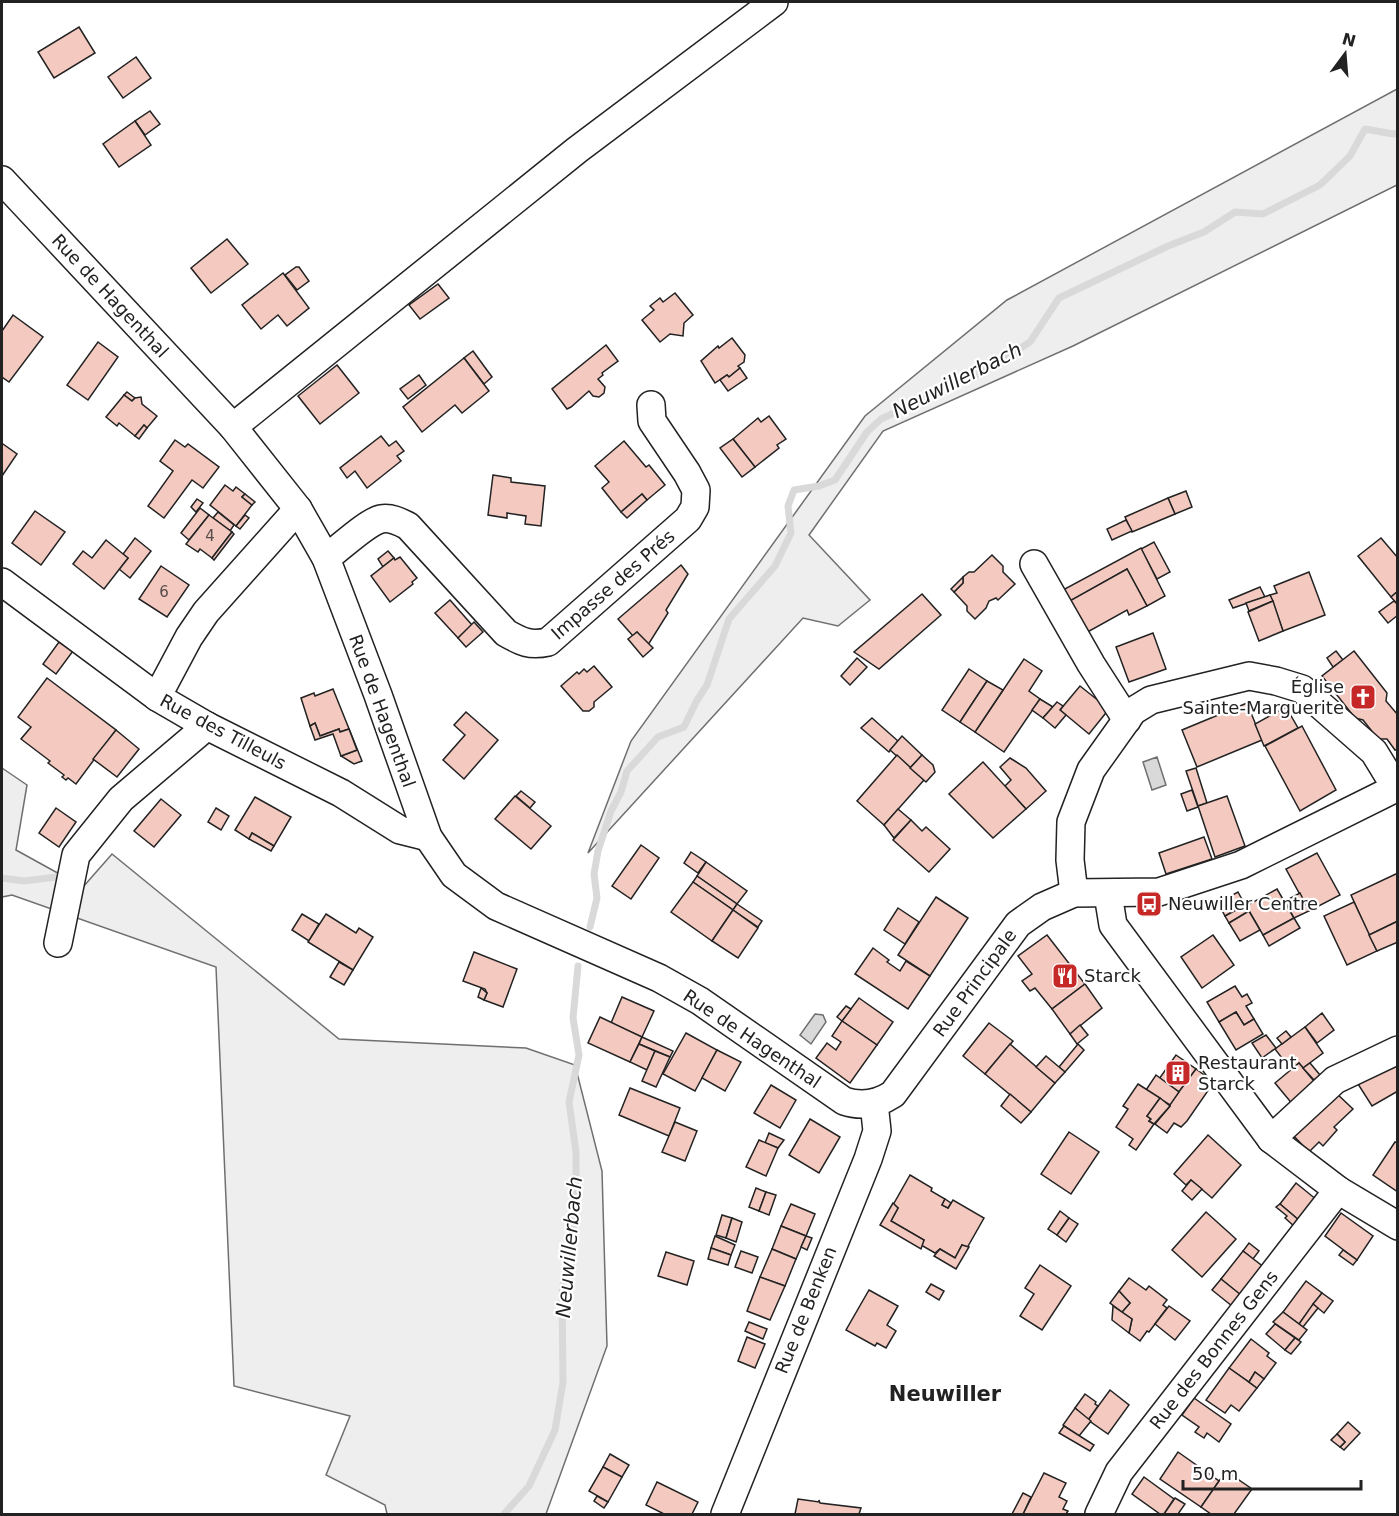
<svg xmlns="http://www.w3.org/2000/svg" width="1399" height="1516" viewBox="0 0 1399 1516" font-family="'DejaVu Sans',sans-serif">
<rect width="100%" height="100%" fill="#fff"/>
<g fill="#eee" stroke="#6f6f6f" stroke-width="1.5">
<polygon points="1397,89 1397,185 1073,346 883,431 809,535 870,600 838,626 803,618 588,853 631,741 865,416 1007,300"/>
<polygon points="2,768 27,785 16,850 83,887 112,854 339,1039 526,1048 575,1065 602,1171 607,1346 546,1514 387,1514 385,1505 326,1475 350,1416 234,1386 216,967 12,895 2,897"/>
</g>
<g fill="#d9d9d9" stroke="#6f6f6f" stroke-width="1.5">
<polygon points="1157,757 1166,785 1152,790 1143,762"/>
<polygon points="815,1014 823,1015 826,1022 811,1044 800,1035"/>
</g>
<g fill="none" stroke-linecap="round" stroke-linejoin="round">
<g stroke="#d9d9d9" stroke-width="7">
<polyline points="2,878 24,881 56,877"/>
<polyline points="590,927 597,898 594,874 598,851 611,811 621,792 627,771 658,737 684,727 696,702 707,685 729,619 775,566 791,533 788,506 794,490 819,486 835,480 867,432 881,419 984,371 1030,342 1059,298 1168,246 1204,232 1235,212 1263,214 1320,185 1350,156 1365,129 1393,134 1398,133"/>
<polyline points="504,1514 529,1486 555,1430 563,1382 562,1291 573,1231 576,1174 576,1152 569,1102 579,1055 573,1018 578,966"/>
</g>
</g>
<g fill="#f3c9c0" stroke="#222" stroke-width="1.5">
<polygon points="79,27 95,53 54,78 38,52"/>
<polygon points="136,57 151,78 123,98 108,77"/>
<polygon points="150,111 160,124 145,135 135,121"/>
<polygon points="135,121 151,145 119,167 103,144"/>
<polygon points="227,239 248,264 211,293 191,268"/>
<polygon points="296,267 299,267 309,281 297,290 285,275"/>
<polygon points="283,273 309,308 287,326 278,315 261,329 242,305"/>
<polygon points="438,284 449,298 420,319 409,305"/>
<polygon points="675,293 693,315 684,323 683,336 670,334 660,342 642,320 654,310 650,306 660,298 663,302"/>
<polygon points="13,315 43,337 9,382 2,377 2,331"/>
<polygon points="732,338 745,355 744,362 738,366 740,368 729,377 727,375 715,383 701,361 718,346 719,348"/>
<polygon points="98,342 118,357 88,400 67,385"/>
<polygon points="606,345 618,361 602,373 603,375 598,379 605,387 604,393 599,397 593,396 589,391 571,407 567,409 552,389"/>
<polygon points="473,351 492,377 484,384 464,358"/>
<polygon points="464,358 489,391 462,413 455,405 422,432 403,407"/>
<polygon points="337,365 359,393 320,424 298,396"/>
<polygon points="740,368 747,378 728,391 720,380 727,375 729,377"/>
<polygon points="419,375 426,385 408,399 400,389"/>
<polygon points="127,392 135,398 132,401 124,395"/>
<polygon points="124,395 132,401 135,398 141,397 142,404 157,416 147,428 144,425 135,436 119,423 117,426 106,417"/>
<polygon points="769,416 786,439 777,445 779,448 755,467 733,439 758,418 761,422"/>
<polygon points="144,425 147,428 139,439 135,436"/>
<polygon points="381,436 389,446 396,441 404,451 397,456 401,461 367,488 355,471 347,478 340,468"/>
<polygon points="733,439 755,467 742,477 720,448"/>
<polygon points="175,440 185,447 188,444 219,467 203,488 192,480 164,518 148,506 173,471 160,461"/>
<polygon points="624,441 646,467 649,465 665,485 647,500 642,494 621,512 602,488 609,482 595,466"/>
<polygon points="3,444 17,454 2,476 2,445"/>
<polygon points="493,475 511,478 511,482 545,486 541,526 525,524 526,516 507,513 507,518 488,515"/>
<polygon points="225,485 233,491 236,487 245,494 242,497 252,505 236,526 210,505"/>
<polygon points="1186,491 1192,507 1175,514 1168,498"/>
<polygon points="245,494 255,502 252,505 242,497"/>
<polygon points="642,494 647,500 627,518 621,512"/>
<polygon points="1168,498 1175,514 1132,532 1125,517"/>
<polygon points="197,499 203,503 196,512 191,507"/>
<polygon points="200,508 209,515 189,540 181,533"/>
<polygon points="35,511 65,532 41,565 12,543"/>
<polygon points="218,512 234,525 230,531 213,518"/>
<polygon points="209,515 232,532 212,558 200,549 198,552 186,544"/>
<polygon points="245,515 249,518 240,529 236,526"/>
<polygon points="1126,520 1132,531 1112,540 1107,529"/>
<polygon points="232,532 234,534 214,560 212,558"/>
<polygon points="135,538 151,551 130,578 119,569 128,558 123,554"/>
<polygon points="1381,538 1398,558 1398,591 1391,597 1358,556"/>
<polygon points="106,540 128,558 104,589 73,564 83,551 92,558"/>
<polygon points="1154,542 1170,572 1157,579 1141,549"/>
<polygon points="1141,548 1165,596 1147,606 1127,569 1067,603 1061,591"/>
<polygon points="388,551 394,558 383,567 378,559"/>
<polygon points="992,555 1003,566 1003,572 1015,584 998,600 996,598 989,601 986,608 975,619 967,611 967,606 954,592 963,583 963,577 969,572 974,572"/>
<polygon points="400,557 417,578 412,582 413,584 390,602 371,576 394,558 395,560"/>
<polygon points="681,565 688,574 666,610 668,613 648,645 637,632 633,636 618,619"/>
<polygon points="161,566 189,585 167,617 139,599"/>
<polygon points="1127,569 1147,606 1129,615 1127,610 1084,634 1066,603"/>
<polygon points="1309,572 1325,615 1283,631 1270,595 1277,593 1274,586"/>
<polygon points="963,577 963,583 954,592 951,589"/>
<polygon points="1260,587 1265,597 1233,608 1229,600"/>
<polygon points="1398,591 1398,605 1391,597"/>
<polygon points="922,594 941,615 879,669 854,652"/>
<polygon points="1270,595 1273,601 1249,611 1246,603"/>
<polygon points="450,600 472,625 458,638 435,613"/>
<polygon points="1273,601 1283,631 1259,641 1248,612"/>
<polygon points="1394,601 1398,605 1398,615 1388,623 1379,612"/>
<polygon points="474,622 483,632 466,647 458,638"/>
<polygon points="637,632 653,648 643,657 628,639"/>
<polygon points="1153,633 1166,669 1129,682 1116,647"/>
<polygon points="59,642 73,651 56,674 43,664"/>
<polygon points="1336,651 1343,660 1333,667 1327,658"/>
<polygon points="1354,651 1387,693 1386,701 1398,715 1398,749 1395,750 1387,739 1378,739 1363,720 1355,718 1322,676"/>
<polygon points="857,658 867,667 850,685 841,676"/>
<polygon points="1024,659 1042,671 1029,691 1040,699 1004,752 975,732"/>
<polygon points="594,666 612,687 594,702 594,707 589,711 583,711 561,686 577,672 579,674 584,669 587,672"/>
<polygon points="969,669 987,681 960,722 942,710"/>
<polygon points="47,678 116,730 76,784 68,778 66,780 62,777 64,775 48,763 50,761 21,739 31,727 18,717"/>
<polygon points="987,681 1003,690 975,732 960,722"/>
<polygon points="1080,686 1109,709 1089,734 1060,710"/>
<polygon points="333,689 362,761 354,764 341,756 357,750 349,729 340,732 339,729 320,736 315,723 310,726 301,698 314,693 315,696"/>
<polygon points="1040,699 1053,707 1043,718 1032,710"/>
<polygon points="1057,702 1063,706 1060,710 1066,715 1055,728 1043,718"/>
<polygon points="1247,703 1262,740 1197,767 1182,730"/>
<polygon points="1286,707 1298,728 1264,746 1255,724"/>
<polygon points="466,712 498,740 464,779 443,760 465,735 454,725"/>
<polygon points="872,718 898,741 889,752 861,728"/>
<polygon points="315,723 320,736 339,729 340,732 349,729 357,750 341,756 333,734 315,740 310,726"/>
<polygon points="1302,726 1336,790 1300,811 1265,746"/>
<polygon points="116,730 139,749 117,777 93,759"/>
<polygon points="902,736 922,755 910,768 890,750"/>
<polygon points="897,755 924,780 884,825 857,801"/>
<polygon points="922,755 933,765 935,772 926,782 910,768"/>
<polygon points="1010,758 1026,768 1046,791 1026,809 1005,786 1011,780 1000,767"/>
<polygon points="983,762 1026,809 993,838 949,794"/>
<polygon points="1196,768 1207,803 1198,806 1186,771"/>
<polygon points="1192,790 1198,807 1187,811 1181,794"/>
<polygon points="521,791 535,802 530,808 516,796"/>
<polygon points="515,796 551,826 531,849 495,819"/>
<polygon points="1227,796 1245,846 1215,857 1198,806"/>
<polygon points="255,797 291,817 274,846 252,833 249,839 235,830"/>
<polygon points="161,799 181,815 154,847 134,831"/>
<polygon points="56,808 76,822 59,847 39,833"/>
<polygon points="216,808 229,816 221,830 208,822"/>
<polygon points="898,809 911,820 894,838 884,825"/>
<polygon points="911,820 922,831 926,827 950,849 929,872 893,840"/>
<polygon points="252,833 274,846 271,851 249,839"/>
<polygon points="1204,837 1212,859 1166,874 1159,853"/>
<polygon points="641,845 659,858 631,899 612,886"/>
<polygon points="691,852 706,862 698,873 684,863"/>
<polygon points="1317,853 1340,895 1309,911 1286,869"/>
<polygon points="706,862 747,891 737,904 697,876"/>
<polygon points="1398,873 1398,921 1369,935 1351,895"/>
<polygon points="697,876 737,904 733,910 693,882"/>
<polygon points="693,882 733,910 712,941 671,912"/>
<polygon points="1277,889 1294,918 1263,935 1246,906"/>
<polygon points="1238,892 1245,905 1225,916 1218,903"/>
<polygon points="1300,893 1309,911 1294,918 1285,901"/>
<polygon points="936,897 968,918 930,976 898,955"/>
<polygon points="1354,902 1377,951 1347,965 1324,916"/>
<polygon points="737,904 762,921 758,927 733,910"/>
<polygon points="1245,905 1249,911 1229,923 1225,916"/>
<polygon points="898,908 919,922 905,944 884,930"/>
<polygon points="733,910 758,928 738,958 712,941"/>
<polygon points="1249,911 1260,930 1240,941 1229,923"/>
<polygon points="302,914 319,924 309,941 292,930"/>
<polygon points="326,914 356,933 359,928 373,937 353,970 308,942"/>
<polygon points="1294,918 1300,928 1269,946 1263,935"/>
<polygon points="1398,921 1398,942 1377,951 1369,935"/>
<polygon points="1047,935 1085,984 1052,1009 1035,988 1030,991 1022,981 1032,974 1018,956"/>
<polygon points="1213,935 1234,965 1202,988 1181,957"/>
<polygon points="873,948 889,960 887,962 900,971 906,961 930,976 908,1009 855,974"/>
<polygon points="474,952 517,969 503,1007 484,1000 487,993 485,989 463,981"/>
<polygon points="339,962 353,970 344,985 330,977"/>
<polygon points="1085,984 1102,1008 1070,1034 1052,1009"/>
<polygon points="1235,986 1242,997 1247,994 1252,1003 1246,1006 1254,1019 1244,1025 1236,1012 1219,1022 1207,1002"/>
<polygon points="481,988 487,993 484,1000 478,997"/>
<polygon points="622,997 654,1011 642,1037 611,1023"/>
<polygon points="859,998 893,1022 877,1045 842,1021"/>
<polygon points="846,1006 851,1009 842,1021 837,1017"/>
<polygon points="1236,1012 1244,1025 1254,1019 1263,1034 1236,1050 1219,1022"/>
<polygon points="1322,1013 1334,1030 1317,1043 1305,1027"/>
<polygon points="600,1017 642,1037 630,1062 588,1043"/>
<polygon points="842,1021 877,1045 850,1083 816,1058 827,1043 836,1050 841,1042 832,1036"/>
<polygon points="989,1023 1013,1041 985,1074 963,1056"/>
<polygon points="1080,1025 1088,1035 1077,1044 1070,1034"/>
<polygon points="1305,1027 1323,1053 1303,1068 1299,1063 1291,1070 1275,1049"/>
<polygon points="1286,1031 1291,1037 1282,1044 1277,1038"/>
<polygon points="686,1033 717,1050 695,1091 663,1074"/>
<polygon points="1266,1035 1276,1048 1262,1058 1252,1043"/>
<polygon points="642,1037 673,1051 670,1057 639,1044"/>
<polygon points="639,1044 655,1051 647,1070 630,1062"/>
<polygon points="1010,1044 1055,1083 1031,1112 985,1074"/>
<polygon points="1078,1044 1084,1050 1065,1072 1059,1067"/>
<polygon points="717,1050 741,1062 725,1091 702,1078"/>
<polygon points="655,1051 670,1057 656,1087 642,1081"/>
<polygon points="1176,1055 1196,1069 1179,1092 1159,1079"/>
<polygon points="1046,1056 1065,1072 1055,1083 1036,1067"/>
<polygon points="1398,1059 1398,1091 1372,1106 1358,1084"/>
<polygon points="1299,1063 1318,1086 1294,1106 1275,1083"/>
<polygon points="1310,1063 1320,1075 1314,1080 1303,1068"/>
<polygon points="1196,1069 1214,1082 1187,1121 1181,1127 1174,1123 1167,1133 1155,1124 1170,1106 1169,1105"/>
<polygon points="1156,1075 1179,1092 1170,1105 1146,1090"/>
<polygon points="1138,1084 1160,1098 1147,1116 1151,1119 1149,1121 1154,1124 1136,1150 1129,1145 1133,1139 1116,1127 1128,1109 1123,1106"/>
<polygon points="771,1085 796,1100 780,1128 754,1113"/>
<polygon points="630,1088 680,1108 669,1136 619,1115"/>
<polygon points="1334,1091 1353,1109 1334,1127 1337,1130 1323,1146 1319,1142 1309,1152 1291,1133"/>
<polygon points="1010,1094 1031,1112 1021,1123 1001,1106"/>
<polygon points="1160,1098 1170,1106 1154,1124 1149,1121 1151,1119 1147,1116"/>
<polygon points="810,1119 840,1137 819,1173 789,1155"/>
<polygon points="675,1122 697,1131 685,1161 662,1152"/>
<polygon points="1069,1132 1099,1152 1071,1194 1041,1174"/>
<polygon points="769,1133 784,1140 778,1148 765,1143"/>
<polygon points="1208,1135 1241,1165 1212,1198 1191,1180 1186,1185 1174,1174"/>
<polygon points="759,1140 778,1148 766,1176 746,1167"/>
<polygon points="1395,1142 1398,1143 1398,1192 1373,1175"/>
<polygon points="910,1175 932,1188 931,1191 945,1199 942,1205 948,1208 953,1200 984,1218 967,1248 962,1245 955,1258 940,1249 935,1253 921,1245 924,1240 891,1221 898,1208 893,1205"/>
<polygon points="1191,1180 1202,1189 1192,1200 1182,1191"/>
<polygon points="1296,1183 1317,1200 1300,1221 1280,1204"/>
<polygon points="756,1188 766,1192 759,1211 749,1207"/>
<polygon points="766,1192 776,1195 769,1215 759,1211"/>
<polygon points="945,1199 951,1203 948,1208 942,1205"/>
<polygon points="893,1203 898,1208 891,1221 924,1240 921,1249 880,1225"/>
<polygon points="791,1204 815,1214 806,1236 781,1226"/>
<polygon points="1280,1204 1300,1221 1295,1227 1285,1218 1287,1216 1276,1207"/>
<polygon points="1060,1211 1069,1218 1057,1235 1048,1229"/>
<polygon points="1206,1212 1236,1239 1202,1277 1172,1250"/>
<polygon points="1341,1213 1373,1236 1357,1260 1325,1236"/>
<polygon points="722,1215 732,1218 726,1238 716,1235"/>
<polygon points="732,1218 742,1222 736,1242 726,1238"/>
<polygon points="1069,1218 1078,1224 1066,1242 1057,1235"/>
<polygon points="781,1226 806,1236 796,1259 772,1249"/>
<polygon points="715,1236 735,1245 731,1255 711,1248"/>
<polygon points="806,1236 812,1238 807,1250 801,1247"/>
<polygon points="1249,1243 1259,1251 1253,1259 1243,1251"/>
<polygon points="962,1245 969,1247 956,1269 934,1256 940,1249 955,1258"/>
<polygon points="711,1248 731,1255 728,1265 708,1259"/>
<polygon points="772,1249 796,1259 785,1286 760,1277"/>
<polygon points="1343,1250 1357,1260 1353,1265 1339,1255"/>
<polygon points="741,1251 758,1257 752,1273 735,1267"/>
<polygon points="1243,1251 1265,1268 1243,1297 1221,1279"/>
<polygon points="666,1252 694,1261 687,1285 658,1276"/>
<polygon points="1040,1265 1071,1286 1042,1330 1020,1316 1034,1294 1025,1288"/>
<polygon points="760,1277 785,1286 770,1320 747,1311"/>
<polygon points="1129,1278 1146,1290 1149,1286 1167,1300 1163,1305 1167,1308 1149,1332 1147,1331 1140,1341 1129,1333 1132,1319 1122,1312 1130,1303 1119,1291"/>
<polygon points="1221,1279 1241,1295 1232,1306 1212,1290"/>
<polygon points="1306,1281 1322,1293 1299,1324 1283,1312"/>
<polygon points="931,1284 944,1291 939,1300 926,1292"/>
<polygon points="869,1290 898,1306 887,1325 896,1331 886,1348 877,1343 875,1346 846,1330"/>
<polygon points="1119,1291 1130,1303 1122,1312 1110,1303"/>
<polygon points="1322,1293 1333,1301 1324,1313 1313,1304"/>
<polygon points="1313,1304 1318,1308 1303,1327 1299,1324"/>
<polygon points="1113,1306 1132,1319 1129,1333 1112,1320"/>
<polygon points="1169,1306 1190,1321 1175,1340 1155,1324"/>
<polygon points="1283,1312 1307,1330 1299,1340 1273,1322"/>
<polygon points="749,1322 767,1329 763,1339 745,1331"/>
<polygon points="1275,1324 1295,1338 1285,1350 1266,1334"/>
<polygon points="747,1337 765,1344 755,1368 738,1361"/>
<polygon points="1295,1338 1301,1342 1291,1354 1285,1350"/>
<polygon points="1251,1339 1269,1353 1267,1356 1276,1363 1264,1379 1255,1372 1249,1382 1229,1368"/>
<polygon points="1229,1368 1257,1388 1239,1411 1231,1405 1225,1413 1206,1400"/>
<polygon points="1255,1372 1264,1379 1257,1388 1249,1382"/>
<polygon points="1110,1390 1129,1405 1108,1434 1088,1420"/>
<polygon points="1085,1394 1096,1402 1095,1404 1098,1406 1088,1420 1075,1408"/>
<polygon points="1194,1398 1231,1424 1219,1442 1207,1433 1204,1438 1195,1432 1199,1427 1182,1415"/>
<polygon points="1075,1408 1091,1421 1079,1436 1063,1425"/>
<polygon points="1348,1422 1360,1433 1344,1450 1340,1447 1345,1442 1337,1434"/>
<polygon points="1064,1426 1094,1445 1090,1451 1059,1433"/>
<polygon points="1337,1434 1345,1442 1340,1447 1331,1440"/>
<polygon points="1178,1452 1219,1481 1201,1507 1160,1479"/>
<polygon points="610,1454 629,1465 622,1477 603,1467"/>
<polygon points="603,1467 622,1477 608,1502 589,1491"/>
<polygon points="1226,1471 1252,1489 1234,1514 1211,1514 1201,1507"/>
<polygon points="1044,1473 1066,1483 1059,1497 1067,1501 1063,1509 1068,1511 1066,1514 1023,1514"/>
<polygon points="1144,1477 1174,1499 1164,1514 1160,1514 1132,1494"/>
<polygon points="657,1482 698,1502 692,1514 664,1514 646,1505"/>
<polygon points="1023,1493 1031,1497 1023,1514 1012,1514"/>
<polygon points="597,1496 608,1502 604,1508 594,1501"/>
<polygon points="1175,1498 1185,1504 1178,1514 1164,1514"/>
<polygon points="798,1499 819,1502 819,1500 820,1503 861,1508 859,1514 795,1514"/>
</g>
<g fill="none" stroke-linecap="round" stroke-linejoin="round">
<g stroke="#222" stroke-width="30">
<g id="minor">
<path d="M2,180L233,427L298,509L326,558L378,695L428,837L454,875L496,906L659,978L700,1001L844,1101C862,1107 878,1104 893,1094L1018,924L1042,907L1074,893L1159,892L1241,865L1398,787"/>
<polyline points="233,427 577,150 774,2"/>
<path d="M326,558C339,549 367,522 381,519C391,517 400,522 408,526L506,633C522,642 530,646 548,642L688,519L695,507L696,490L687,473L652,421L651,405"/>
<polyline points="1034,564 1091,664 1127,720"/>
<polyline points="2,582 157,697 207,726 341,793 400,830 428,837"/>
<polyline points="157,697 189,637 206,612 298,509"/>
<polyline points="1074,893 1070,860 1071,822 1091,770 1133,711 1151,700 1249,676 1276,681 1302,689 1374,752 1396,788"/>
<polyline points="1108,894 1113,925 1271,1139 1338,1190 1398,1226"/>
<polyline points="58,943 76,855 121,799 207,726"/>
<polyline points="1271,1139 1335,1080 1398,1050"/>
<polyline points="725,1514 868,1159 877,1131 874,1103"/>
<polyline points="1099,1514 1119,1472 1338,1190"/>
</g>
</g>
<use href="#minor" stroke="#fff" stroke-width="27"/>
</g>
<defs>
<g id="church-square" transform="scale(1.35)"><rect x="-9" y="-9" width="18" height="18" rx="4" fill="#c62828" stroke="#fff"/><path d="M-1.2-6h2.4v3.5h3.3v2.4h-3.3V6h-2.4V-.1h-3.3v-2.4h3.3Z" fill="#fff"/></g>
<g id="bus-square" transform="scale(1.35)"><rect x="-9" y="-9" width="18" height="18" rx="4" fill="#c62828" stroke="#fff"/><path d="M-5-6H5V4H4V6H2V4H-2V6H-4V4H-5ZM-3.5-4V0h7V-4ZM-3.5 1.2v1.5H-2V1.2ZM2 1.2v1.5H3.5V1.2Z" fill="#fff"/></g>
<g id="restaurant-square" transform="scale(1.35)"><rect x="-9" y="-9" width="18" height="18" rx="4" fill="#c62828" stroke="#fff"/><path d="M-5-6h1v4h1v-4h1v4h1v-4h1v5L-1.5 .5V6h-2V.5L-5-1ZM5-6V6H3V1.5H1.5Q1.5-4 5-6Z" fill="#fff"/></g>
<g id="building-square" transform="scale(1.35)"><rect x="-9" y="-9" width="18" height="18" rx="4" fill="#c62828" stroke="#fff"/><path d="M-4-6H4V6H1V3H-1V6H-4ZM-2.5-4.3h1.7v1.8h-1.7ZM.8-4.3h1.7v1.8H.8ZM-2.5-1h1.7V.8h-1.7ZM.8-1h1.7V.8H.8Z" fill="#fff"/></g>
</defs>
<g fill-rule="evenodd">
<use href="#church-square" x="1363" y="697"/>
<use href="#bus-square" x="1149" y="904"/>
<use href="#restaurant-square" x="1065" y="976"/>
<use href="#building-square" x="1178" y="1073"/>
</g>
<g text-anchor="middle" stroke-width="4.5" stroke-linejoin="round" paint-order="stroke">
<g font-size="15" fill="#564c4a">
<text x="210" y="541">4</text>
<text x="164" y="597">6</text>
</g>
<g font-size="18" fill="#222" stroke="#fff">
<text transform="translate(110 296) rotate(47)" y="6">Rue de Hagenthal</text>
<text transform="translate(613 585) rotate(-41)" y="6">Impasse des Prés</text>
<text transform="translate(382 711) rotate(70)" y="6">Rue de Hagenthal</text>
<text transform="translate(223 732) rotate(28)" y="6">Rue des Tilleuls</text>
<text transform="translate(975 983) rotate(-54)" y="6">Rue Principale</text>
<text transform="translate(752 1039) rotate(34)" y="6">Rue de Hagenthal</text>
<text transform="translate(806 1310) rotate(-68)" y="6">Rue de Benken</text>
<text transform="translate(1214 1350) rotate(-52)" y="6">Rue des Bonnes Gens</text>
</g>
<g font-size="18" fill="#222" stroke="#fff" text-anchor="start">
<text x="1344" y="693" text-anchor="end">Église<tspan x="1344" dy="21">Sainte-Marguerite</tspan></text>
<text x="1168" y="910">Neuwiller Centre</text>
<text x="1084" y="982">Starck</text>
<text x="1198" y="1069">Restaurant<tspan x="1198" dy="21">Starck</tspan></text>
</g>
<g font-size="20" font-style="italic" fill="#222" stroke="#fff">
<text transform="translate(957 380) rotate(-27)" y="7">Neuwillerbach</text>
<text transform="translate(569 1247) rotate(-85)" y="7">Neuwillerbach</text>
</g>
<g font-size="21" font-weight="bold" fill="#222" stroke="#fff">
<text x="945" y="1401">Neuwiller</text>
</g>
</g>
<rect width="1399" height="1516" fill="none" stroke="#222222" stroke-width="6"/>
<g transform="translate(1345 54) rotate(16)" stroke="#ffffff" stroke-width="4.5" paint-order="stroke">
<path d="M0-4.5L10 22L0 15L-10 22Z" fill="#222222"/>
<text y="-9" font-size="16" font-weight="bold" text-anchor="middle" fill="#222222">N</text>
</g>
<path d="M1183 1480v9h178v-9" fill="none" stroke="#222222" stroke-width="3"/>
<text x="1192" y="1480" font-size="18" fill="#222222" stroke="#ffffff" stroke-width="4.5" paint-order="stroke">50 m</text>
</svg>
